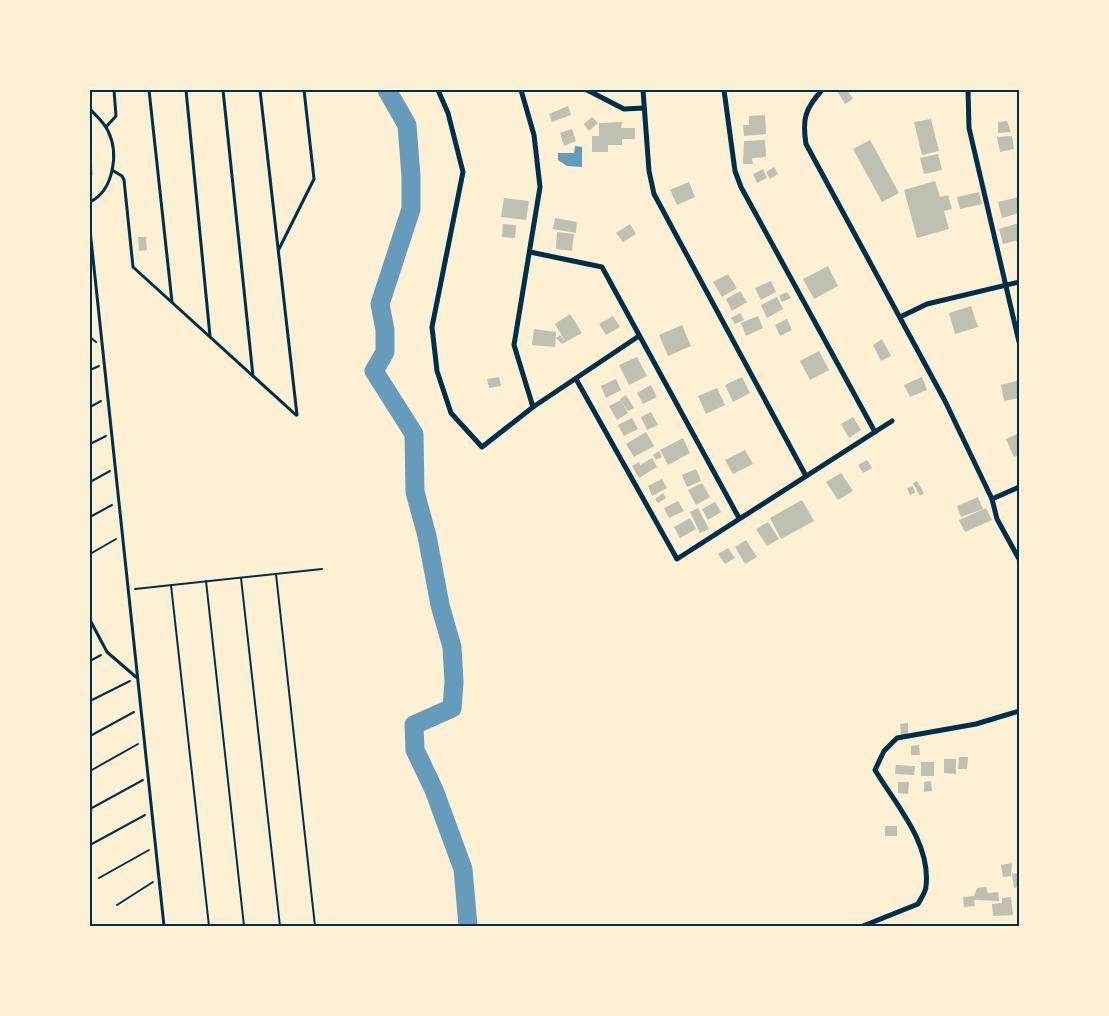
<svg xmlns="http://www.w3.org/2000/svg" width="1109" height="1016" viewBox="0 0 1109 1016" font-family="Literata,serif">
<rect width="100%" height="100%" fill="#fdf0d5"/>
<polygon fill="#669bbc" points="575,146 582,147 582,167 567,166 558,160 558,153 574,153"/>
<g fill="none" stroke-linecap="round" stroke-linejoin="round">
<polyline stroke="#669bbc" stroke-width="19" points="387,90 407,125 411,177 411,209 380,304 385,330 385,352 374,371 414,434 415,492 427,536 440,605 452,647 454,682 452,708 414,725 415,750 434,790 463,869 468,926"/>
</g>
<g fill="#bec0b2">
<polygon points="847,90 853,99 845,104 837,91"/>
<polygon points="568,106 571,115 552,122 549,114"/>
<polygon points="765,115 766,134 744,136 743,125 749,125 749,116"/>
<polygon points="592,117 598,123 589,131 584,124"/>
<polygon points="931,119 939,151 922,155 914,122"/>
<polygon points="1007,121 1011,132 998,133 998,122"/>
<polygon points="622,122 621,128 635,128 635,139 622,139 622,145 608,145 608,152 592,152 592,136 599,136 599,123"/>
<polygon points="572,129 576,141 564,146 560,133"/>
<polygon points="1012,136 1014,149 1000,152 997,137"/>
<polygon points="765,140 766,157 752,158 753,164 743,164 744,141"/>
<polygon points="870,140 899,193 882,202 853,149"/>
<polygon points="90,146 93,175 90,176"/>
<polygon points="938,154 942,170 924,174 920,158"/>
<polygon points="774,167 778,174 770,179 766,172"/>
<polygon points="763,169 767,178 757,183 753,174"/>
<polygon points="935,181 940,197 948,195 952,209 944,211 949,229 917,238 904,190"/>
<polygon points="689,182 695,197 677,205 670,190"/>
<polygon points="979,192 982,204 960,209 957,197"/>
<polygon points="1019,197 1019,213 1002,218 998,202"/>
<polygon points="504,198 529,201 526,220 501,217"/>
<polygon points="555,218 577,222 576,233 553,229"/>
<polygon points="1019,223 1019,240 1003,244 999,229"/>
<polygon points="503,224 516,225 515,238 502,237"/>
<polygon points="630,224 636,234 623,242 616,233"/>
<polygon points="557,232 574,234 572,251 556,249"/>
<polygon points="138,237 146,237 147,250 139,251"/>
<polygon points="828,266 838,286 814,299 803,279"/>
<polygon points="728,274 737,288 722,297 713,282"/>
<polygon points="771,281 776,292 761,300 755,288"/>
<polygon points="740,291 747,302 732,311 726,299"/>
<polygon points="787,292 791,298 782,302 779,296"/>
<polygon points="777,297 783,309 767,318 761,305"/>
<polygon points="971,306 978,327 955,334 949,313"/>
<polygon points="740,313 744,320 735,324 731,318"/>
<polygon points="570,314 582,333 562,344 556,338 560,335 565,341 555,324"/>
<polygon points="613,316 620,327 606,335 599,324"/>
<polygon points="758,316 763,328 746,336 741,323"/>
<polygon points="787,319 792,330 780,336 775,325"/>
<polygon points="682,325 691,346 668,356 659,335"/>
<polygon points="534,329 556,332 555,347 532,345"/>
<polygon points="882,339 891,356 881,361 873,345"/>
<polygon points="819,351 829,370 810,380 800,361"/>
<polygon points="637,357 647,376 629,385 619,365"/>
<polygon points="499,377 501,386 489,388 487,379"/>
<polygon points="742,377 750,393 733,402 725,385"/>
<polygon points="922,377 927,390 910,397 904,385"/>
<polygon points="616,379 621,390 606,398 601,386"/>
<polygon points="1019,380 1019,398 1004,401 1001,385"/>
<polygon points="651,385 657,397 643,404 637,393"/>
<polygon points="717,388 725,405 706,414 698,396"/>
<polygon points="626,395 634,408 628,411 620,399"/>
<polygon points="621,400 628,413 617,420 609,406"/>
<polygon points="651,412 658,425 647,430 641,417"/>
<polygon points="853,417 861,430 849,438 841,424"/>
<polygon points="632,418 638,429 624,436 618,425"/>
<polygon points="646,432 654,446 634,457 626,444"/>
<polygon points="1019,433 1019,455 1014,457 1006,439"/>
<polygon points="683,438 690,453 668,465 660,450"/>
<polygon points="745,450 753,464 733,474 725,460"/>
<polygon points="659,451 662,457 656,460 653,455"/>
<polygon points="652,458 657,467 639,478 632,466 639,462 640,465"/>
<polygon points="867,460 872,468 863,473 858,465"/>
<polygon points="696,469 701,481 687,487 682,475"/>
<polygon points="841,473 853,491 838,500 826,482"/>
<polygon points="662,479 667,488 652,496 648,486"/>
<polygon points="917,481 924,493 920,496 913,483"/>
<polygon points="702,483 710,497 696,505 688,490"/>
<polygon points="913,486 915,493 910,495 907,488"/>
<polygon points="663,493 666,498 658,503 655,499"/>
<polygon points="978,497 983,509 961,517 957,506"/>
<polygon points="802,500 814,521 781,539 770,518"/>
<polygon points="678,501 684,511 669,518 664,508"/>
<polygon points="715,502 721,512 708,520 702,509"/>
<polygon points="698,508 709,529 700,533 690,512"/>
<polygon points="986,508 992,520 965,532 959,520"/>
<polygon points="690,518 696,529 680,538 674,527"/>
<polygon points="768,522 779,539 767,546 756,529"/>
<polygon points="746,540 757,557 745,564 735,547"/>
<polygon points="728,548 735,558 725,564 718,554"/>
<polygon points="908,723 908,735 901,735 900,724"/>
<polygon points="919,745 920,755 911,755 911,746"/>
<polygon points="959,757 968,757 967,769 958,769"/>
<polygon points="944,759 956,759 956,774 944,773"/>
<rect x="921" y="762" width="13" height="14"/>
<polygon points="896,765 915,766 914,775 895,774"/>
<polygon points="931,781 932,791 924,792 924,782"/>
<polygon points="898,782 909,782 908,794 898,793"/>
<rect x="885" y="826" width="12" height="10"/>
<polygon points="1012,863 1011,876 1003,877 1001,865"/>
<polygon points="1019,873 1019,887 1014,888 1012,874"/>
<polygon points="986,887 988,893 998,892 999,901 974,900 975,906 964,907 963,897 974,896 977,888"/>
<polygon points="1011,897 1013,915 993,916 992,904 1002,903 1002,898"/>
</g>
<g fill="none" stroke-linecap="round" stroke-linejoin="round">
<g stroke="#003049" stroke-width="2">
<polyline points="90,337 96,342"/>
<polyline points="90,370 99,366"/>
<polyline points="90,407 101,401"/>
<polyline points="90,444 106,436"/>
<polyline points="90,482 110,471"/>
<polyline points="90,517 112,505"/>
<polyline points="90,554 116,539"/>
<polyline points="276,574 315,926"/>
<polyline points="241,578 280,926"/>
<polyline points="206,581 244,926"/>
<polyline points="171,585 209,926"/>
<polyline points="135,589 322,569"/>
<polyline points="90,661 101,655"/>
<polyline points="90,701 130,681"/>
<polyline points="90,736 134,712"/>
<polyline points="90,771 138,744"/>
<polyline points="90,809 143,780"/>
<polyline points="90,845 145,815"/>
<polyline points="99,878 149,850"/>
<polyline points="117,905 153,882"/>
</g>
<g stroke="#003049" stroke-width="3">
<polyline points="149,90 172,302"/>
<polyline points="186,90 210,336"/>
<polyline points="223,90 253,376"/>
<polyline points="260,90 297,415"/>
<path d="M90,109C96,116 104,122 108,131C119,153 114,190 90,202"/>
<polyline points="106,127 116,116 114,90"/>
<polyline points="112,170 122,176 124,180 133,267 296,415"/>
<polyline points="90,230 164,926"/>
<polyline points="279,249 314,179 304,90"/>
<polyline points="90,620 107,652 136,677"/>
</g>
<g stroke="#003049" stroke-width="5">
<polyline points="438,90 448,113 463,172 432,327 437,371 451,413 482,447 533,407 639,336"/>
<polyline points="521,90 534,135 540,187 514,345 533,407"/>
<polyline points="587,90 624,109 644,108"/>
<polyline points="643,90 649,171 654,194 806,476"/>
<polyline points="724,90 735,171 741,187 875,432"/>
<path d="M822,90C805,109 802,119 806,144L945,401L992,499L997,519L1019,559"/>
<polyline points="968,90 969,128 1019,342"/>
<polyline points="530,252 602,267 739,518"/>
<polyline points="900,317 927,304 1019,282"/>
<polyline points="576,379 677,559 892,421"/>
<polyline points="992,499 1019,487"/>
<path d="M863,926L918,904C921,898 926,892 926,886C931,843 896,805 875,770L884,751L897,738L976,724L1019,711"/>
</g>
</g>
<rect width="1109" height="1016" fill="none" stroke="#fdf0d5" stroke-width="182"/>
<rect x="91" y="91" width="927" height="834" fill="none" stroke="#003049" stroke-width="2"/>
</svg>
